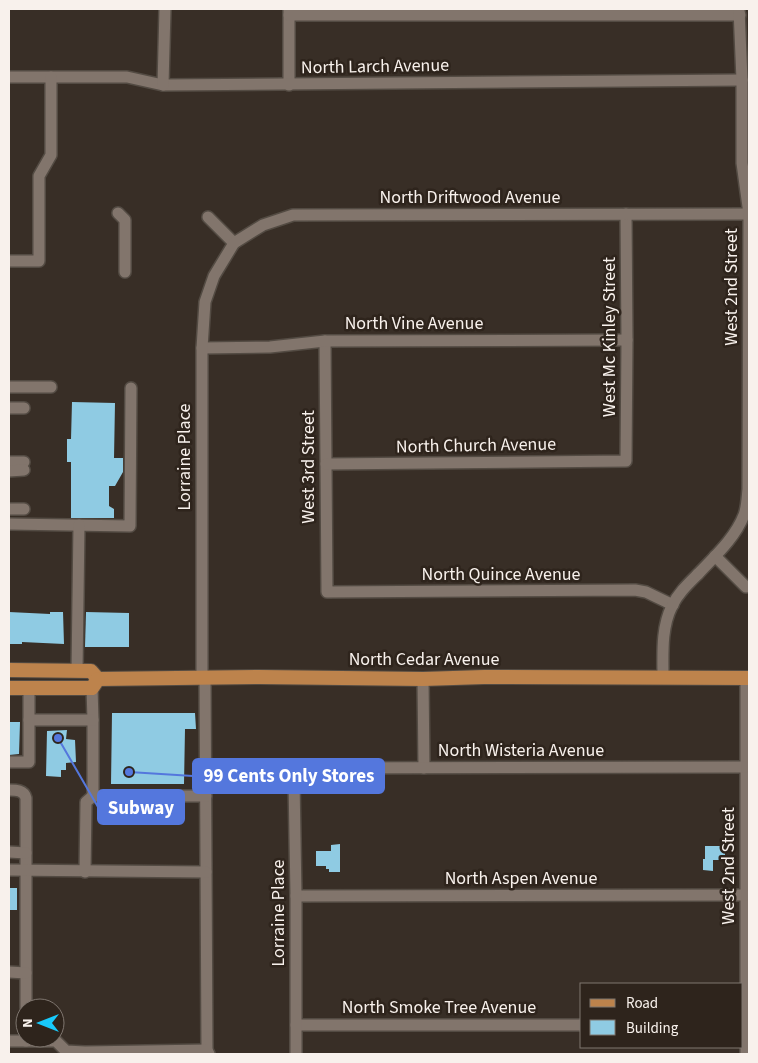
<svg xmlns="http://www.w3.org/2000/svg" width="758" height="1063" viewBox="0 0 758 1063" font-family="'Source Sans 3',sans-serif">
<rect width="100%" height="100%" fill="#382e26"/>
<g fill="#8fcbe3">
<polygon points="72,402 115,403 114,458 123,458 123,472 115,486 109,486 109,506 114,509 114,518 71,518 71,462 67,462 67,439 71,439"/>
<polygon points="9,612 50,614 50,612 63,612 64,644 22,642 22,644 9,644"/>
<polygon points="86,612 129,613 129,647 85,647"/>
<polygon points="112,713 195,713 196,729 185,729 184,784 111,784"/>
<polygon points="9,722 20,722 19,754 9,755"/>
<polygon points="67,730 66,739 75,740 76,762 66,763 66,770 61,770 61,777 46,776 47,731"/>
<polygon points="340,844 340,872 329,872 329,869 326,869 326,866 316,866 316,851 331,851 331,845"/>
<polygon points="705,846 725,846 725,860 713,860 713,871 703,870 703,859 705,859"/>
<rect x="9" y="888" width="8" height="22"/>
</g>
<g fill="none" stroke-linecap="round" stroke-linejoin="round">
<g stroke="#534b43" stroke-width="14">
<g id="minor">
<polyline points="289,9 289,85"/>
<polyline points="289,15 740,15"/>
<polyline points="9,77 127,77 163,85 742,80"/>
<polyline points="163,85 165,9"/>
<polyline points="118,213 125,220 125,272"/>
<polyline points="208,217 234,243"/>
<polyline points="9,261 39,261 39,176 51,155 51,77"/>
<polyline points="325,341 327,592 635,590 646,592 673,605"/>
<polyline points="202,348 270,347 325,341 627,340"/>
<polyline points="9,387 51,387"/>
<polyline points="9,408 24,408"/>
<polyline points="9,462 24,462"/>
<polyline points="326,464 626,461 627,340 626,214"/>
<polyline points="9,471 24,470"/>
<polyline points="9,509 24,509"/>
<polyline points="9,524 130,526 131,388"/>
<polyline points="715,556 746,587"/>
<polyline points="77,671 79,525"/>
<polyline points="202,677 202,348 205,302 214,276 234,243 263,225 293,215 749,214"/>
<polyline points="205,677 207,1050 209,1054"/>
<path d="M663,678C663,654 661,628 672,606C678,593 689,583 699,573C715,556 735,538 744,515C747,507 747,498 748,489L749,214L742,163V80L739,9"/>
<polyline points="746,678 746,1054"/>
<polyline points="423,679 424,768"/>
<polyline points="92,688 93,720 93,796 206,796"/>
<polyline points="29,720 93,720"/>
<polyline points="9,762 29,762 29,688"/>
<path d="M9,790C16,790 24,790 26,798V1008"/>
<polyline points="9,852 26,853"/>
<polyline points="9,870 206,872"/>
<polyline points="85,872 86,802 93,796"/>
<polyline points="296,896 745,895"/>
<polyline points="9,972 26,973"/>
<polyline points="296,1025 582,1025"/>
<polyline points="26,1038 26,1041 56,1041 66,1051 85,1052 207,1050"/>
<polyline points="9,1041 26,1041"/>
<polyline points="296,1054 296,896 294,781 297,771 308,768 745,767"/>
</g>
</g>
<g stroke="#534b43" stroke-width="16">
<g id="major">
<polyline points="9,670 91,671 98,679 260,677 423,679 484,677 749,678"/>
<polyline points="9,688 92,688 98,679"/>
</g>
</g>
<use href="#minor" stroke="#82756c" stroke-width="11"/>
<use href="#major" stroke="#bd834c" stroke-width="14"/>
</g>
<g text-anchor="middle" stroke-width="5" stroke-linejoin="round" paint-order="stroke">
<g font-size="18" fill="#f8f1ec" stroke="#2e241c">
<text transform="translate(375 66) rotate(-1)" y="6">North Larch Avenue</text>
<text x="470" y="203">North Driftwood Avenue</text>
<text transform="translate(731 287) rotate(-90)" y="6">West 2nd Street</text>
<text x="414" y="329">North Vine Avenue</text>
<text transform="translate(609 337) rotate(-90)" y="6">West Mc Kinley Street</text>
<text transform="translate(476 445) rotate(-1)" y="6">North Church Avenue</text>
<text transform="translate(184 457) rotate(-90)" y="6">Lorraine Place</text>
<text transform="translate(308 467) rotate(-90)" y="6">West 3rd Street</text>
<text x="501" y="580">North Quince Avenue</text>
<text x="424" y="665">North Cedar Avenue</text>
<text x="521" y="756">North Wisteria Avenue</text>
<text transform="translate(728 866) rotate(-90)" y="6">West 2nd Street</text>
<text x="521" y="884">North Aspen Avenue</text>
<text transform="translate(278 913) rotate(-90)" y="6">Lorraine Place</text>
<text x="439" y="1013">North Smoke Tree Avenue</text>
</g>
</g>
<path fill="none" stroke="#5477dd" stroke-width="2" d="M129 772L193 776M58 738L98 807"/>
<g fill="#5477dd" stroke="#2e241c" stroke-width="2">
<circle cx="129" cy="772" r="5"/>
<circle cx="58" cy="738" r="5"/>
</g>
<g fill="#5477dd" stroke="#5477dd" stroke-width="2">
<rect x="193" y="759" width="191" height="34" rx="5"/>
<rect x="98" y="790" width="86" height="34" rx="5"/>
</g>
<g font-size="19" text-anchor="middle" font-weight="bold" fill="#fff">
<text x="289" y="782">99 Cents Only Stores</text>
<text x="141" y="814">Subway</text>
</g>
<rect width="758" height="1063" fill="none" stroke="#f8f1ec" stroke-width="20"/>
<rect x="580" y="983" width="162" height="65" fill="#2e241c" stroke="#7f766f"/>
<rect x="590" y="999" width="25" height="8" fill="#bd834c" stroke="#7f766f"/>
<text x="626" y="1008" font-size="15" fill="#f8f1ec">Road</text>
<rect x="590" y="1020" width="25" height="15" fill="#8fcbe3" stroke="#7f766f"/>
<text x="626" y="1033" font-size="15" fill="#f8f1ec">Building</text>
<g transform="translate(40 1023) rotate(270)"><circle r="24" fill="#2e241c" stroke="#7f766f"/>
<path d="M0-4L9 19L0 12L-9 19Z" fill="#18cafc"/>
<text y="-8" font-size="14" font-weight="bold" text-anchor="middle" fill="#f8f1ec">N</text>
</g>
</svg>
